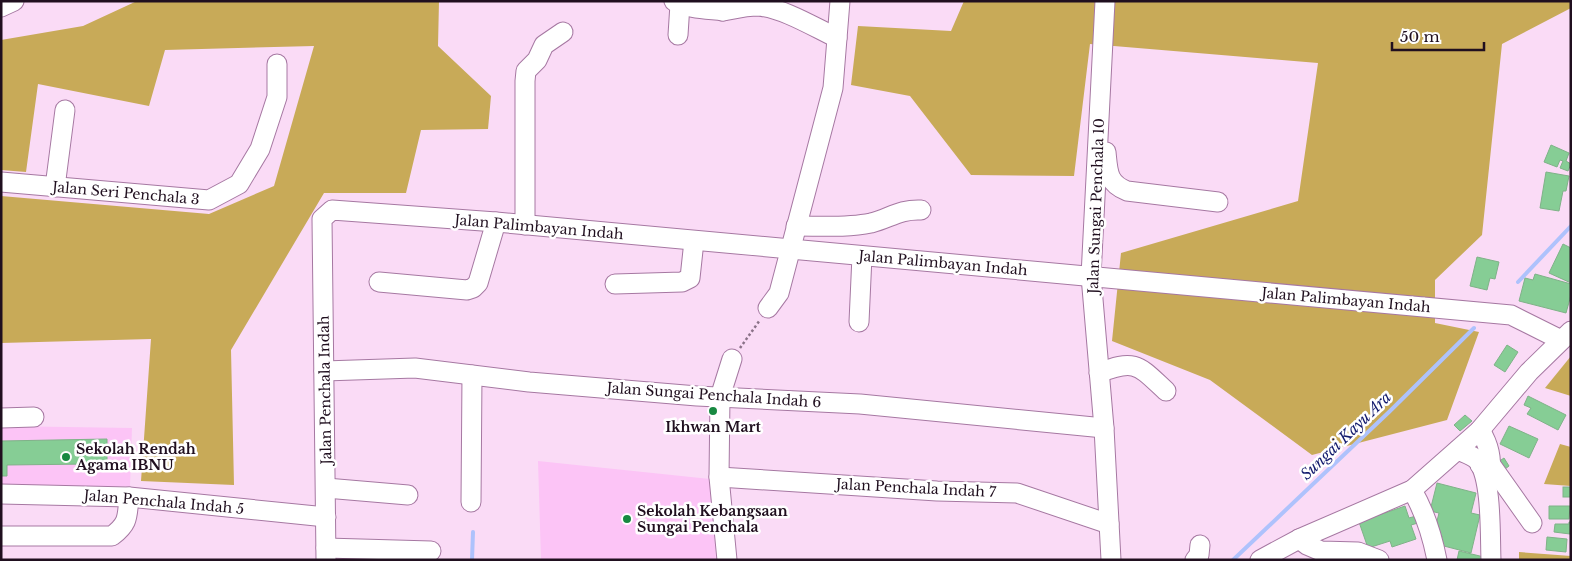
<svg xmlns="http://www.w3.org/2000/svg" width="1572" height="561" viewBox="0 0 1572 561" font-family="'Libre Baskerville',serif">
<rect width="100%" height="100%" fill="#fadbf6"/>
<g fill="#fcc4f6">
<polygon points="1,426 132,428 130,486 1,489"/>
<polygon points="538,461 710,479 716,560 541,560"/>
</g>
<g fill="#c8aa58">
<polygon points="137,1 439,1 438,46 491,96 488,129 421,130 406,193 324,193 231,350 234,485 141,481 151,339 1,343 1,196 209,214 274,186 314,46 165,50 149,106 38,84 26,172 1,170 1,40 83,26"/>
<polygon points="964,1 1571,1 1571,8 1502,44 1482,235 1435,280 1435,323 1479,332 1447,420 1312,455 1210,380 1112,341 1121,253 1298,201 1318,63 1090,44 1074,176 971,175 910,96 851,85 858,26 951,31"/>
<polygon points="1571,356 1571,396 1545,388"/>
<polygon points="1560,444 1571,447 1571,486 1544,484"/>
<polygon points="1519,552 1571,556 1571,560 1519,560"/>
</g>
<g fill="none" stroke-linecap="round" stroke-linejoin="round">
<g stroke="#aec2fc" stroke-width="4">
<polyline points="1518,282 1571,226"/>
<polyline points="472,560 473,532"/>
<polyline points="1233,560 1389,412 1474,328"/>
</g>
</g>
<g fill="#86cd95" stroke="#7fb288">
<polygon points="1551,145 1569,153 1566,161 1571,164 1568,171 1560,168 1563,161 1560,160 1557,167 1544,162"/>
<polygon points="1546,172 1569,176 1566,191 1563,191 1559,211 1540,208"/>
<polygon points="1563,244 1571,248 1571,283 1549,273"/>
<polygon points="1477,257 1499,262 1495,279 1490,278 1487,290 1470,286"/>
<polygon points="1535,274 1571,284 1571,295 1566,313 1519,301 1525,278 1533,280"/>
<polygon points="1507,345 1518,352 1505,372 1494,365"/>
<polygon points="1528,396 1566,415 1558,430 1527,414 1531,408 1524,405"/>
<polygon points="1465,415 1472,421 1460,431 1454,425"/>
<polygon points="1509,426 1538,439 1529,458 1500,444"/>
<polygon points="107,439 107,464 94,464 94,472 88,472 88,464 7,465 7,476 1,476 1,441"/>
<polygon points="1504,458 1509,466 1501,472 1495,464"/>
<polygon points="1437,483 1476,493 1471,513 1480,515 1471,553 1440,545 1442,536 1434,533 1439,513 1430,511"/>
<rect x="1563" y="487" width="8" height="10"/>
<polygon points="1405,506 1409,518 1416,516 1418,523 1411,525 1416,539 1392,547 1390,541 1368,548 1359,522"/>
<polygon points="1549,506 1570,506 1569,519 1549,519"/>
<polygon points="1569,522 1571,522 1570,534 1554,532 1555,524 1569,524"/>
<polygon points="1547,537 1567,539 1566,552 1546,550"/>
<polygon points="1459,551 1484,557 1483,560 1457,560"/>
</g>
<g fill="none" stroke-linecap="round" stroke-linejoin="round">
<g stroke="#a678a2" stroke-width="21">
<g id="minor">
<path d="M674,1C689,9 707,9 723,11L724,1"/>
<polyline points="1105,1 1091,276 1104,428 1111,560"/>
<polyline points="1,7 14,1"/>
<path d="M723,11C734,9 746,6 758,6C783,8 814,27 837,38"/>
<polyline points="678,35 680,4"/>
<path d="M1106,152C1108,171 1107,183 1127,191L1218,202"/>
<polyline points="1,182 209,200 239,184 260,149 277,97 277,64"/>
<polyline points="55,187 65,110"/>
<polyline points="525,225 525,81 526,71 537,60 544,45 563,32"/>
<path d="M796,226C821,226 847,228 871,223C890,218 900,209 921,210"/>
<polyline points="379,282 467,290 473,288 478,283 496,222"/>
<polyline points="615,284 682,282 690,278 694,241"/>
<polyline points="768,308 779,293 833,88 840,1"/>
<polyline points="859,322 862,256"/>
<polyline points="324,371 415,368 529,382 697,396 860,404 1104,428"/>
<path d="M1099,373C1136,358 1139,366 1166,391"/>
<polyline points="1,418 34,417"/>
<path d="M1480,430C1489,445 1492,458 1490,476"/>
<path d="M1458,450C1464,453 1473,455 1478,461C1492,479 1490,536 1491,560"/>
<polyline points="1480,465 1491,465 1532,523"/>
<polyline points="719,477 937,491 1017,493 1109,524"/>
<polyline points="326,488 408,495"/>
<path d="M1412,490C1425,512 1432,535 1437,560"/>
<polyline points="1,494 129,497 326,517"/>
<polyline points="471,502 472,375"/>
<path d="M1,536H112C129,523 127,517 129,497"/>
<polyline points="1299,539 1307,545 1321,551 1358,552 1379,560"/>
<polyline points="326,548 431,551"/>
<polyline points="326,560 322,219 332,210 496,222 1511,315 1561,340"/>
<polyline points="727,560 719,477 720,397 732,359"/>
<polyline points="1195,560 1199,555 1200,545"/>
<polyline points="1260,560 1299,539 1412,490 1480,430 1529,372 1571,331"/>
</g>
</g>
<polyline stroke="#8a7288" stroke-width="2.5" stroke-dasharray="2.5 2.5" stroke-linecap="butt" points="740,348 760,320"/>
<use href="#minor" stroke="#fff" stroke-width="19"/>
</g>
<g fill="#188941" stroke="#fff" stroke-width="2">
<circle cx="713" cy="411" r="5"/>
<circle cx="66" cy="457" r="5"/>
<circle cx="627" cy="519" r="5"/>
</g>
<g text-anchor="middle" stroke-width="5" stroke-linejoin="round" paint-order="stroke">
<g font-size="14" fill="#200f1f" stroke="#fff">
<text transform="translate(126 193) rotate(5)" y="5">Jalan Seri Penchala 3</text>
<text transform="translate(1096 206) rotate(-88)" y="5">Jalan Sungai Penchala 10</text>
<text transform="translate(539 227) rotate(5)" y="5">Jalan Palimbayan Indah</text>
<text transform="translate(943 263) rotate(5)" y="5">Jalan Palimbayan Indah</text>
<text transform="translate(1346 300) rotate(5)" y="5">Jalan Palimbayan Indah</text>
<text transform="translate(325 390) rotate(-91)" y="5">Jalan Penchala Indah</text>
<text transform="translate(714 395) rotate(4)" y="5">Jalan Sungai Penchala Indah 6</text>
<text transform="translate(916 488) rotate(3)" y="5">Jalan Penchala Indah 7</text>
<text transform="translate(164 502) rotate(5)" y="5">Jalan Penchala Indah 5</text>
</g>
<g font-size="14" font-weight="bold" fill="#200f1f" stroke="#fff" text-anchor="start">
<text x="713" y="432" text-anchor="middle">Ikhwan Mart</text>
<text x="76" y="454">Sekolah Rendah<tspan x="76" dy="16">Agama IBNU</tspan></text>
<text x="637" y="516">Sekolah Kebangsaan<tspan x="637" dy="16">Sungai Penchala</tspan></text>
</g>
<g font-size="15" font-style="italic" fill="#131b6d" stroke="#fff">
<text transform="translate(1346 436) rotate(-44)" y="5">Sungai Kayu Ara</text>
</g>
</g>
<rect width="1572" height="561" fill="none" stroke="#200f1f" stroke-width="5"/>
<path d="M1392 42v8h92v-8" fill="none" stroke="#200f1f" stroke-width="2.5"/>
<text x="1400" y="42" font-size="15" fill="#200f1f" stroke="#ffffff" stroke-width="4" paint-order="stroke">50 m</text>
</svg>
